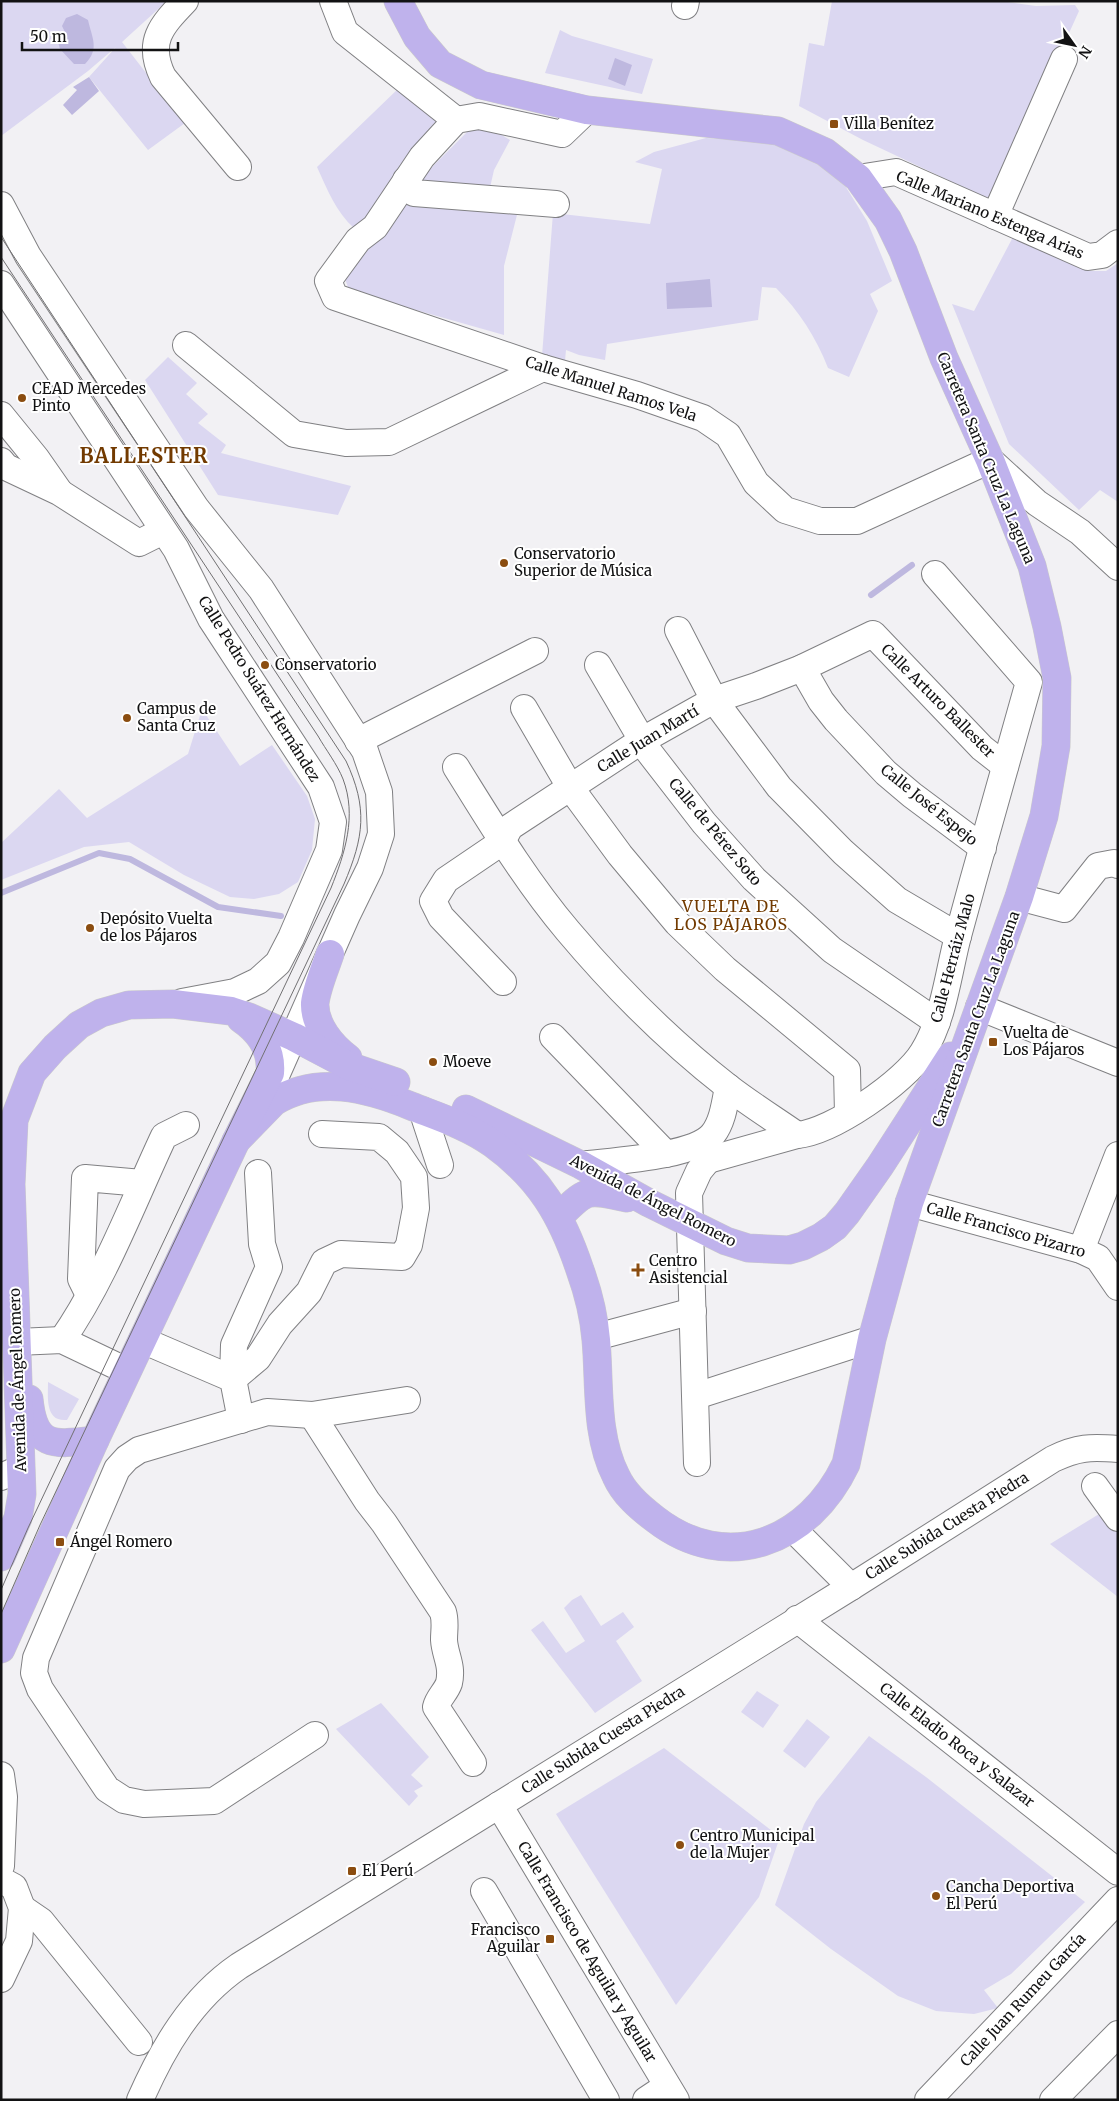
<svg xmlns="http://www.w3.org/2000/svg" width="1119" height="2101" viewBox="0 0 1119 2101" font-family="Merriweather,serif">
<rect width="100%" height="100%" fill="#f2f1f4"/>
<g fill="#dbd7f1">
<polygon points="1,1 167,1 122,42 185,123 148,150 89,77 116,47 88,71 1,136"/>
<polygon points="832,1 1001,1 1036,6 1075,5 1079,11 994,199 982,196 863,140 799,106 809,43 824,46"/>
<polygon points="560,30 572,36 653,59 642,94 545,73"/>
<path d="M400,87L441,126L375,217L354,228C336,212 327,189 317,167Z"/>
<polygon points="478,121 510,140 494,170 489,192 424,186 422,177"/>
<path d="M706,138L764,141L794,148L836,171L867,221L892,281L870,294L878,311L849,377L828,368C816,337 799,311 776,288L762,287L758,320L607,344L605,360L579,355L566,350L565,361L542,356L553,213L650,224L662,169L635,162L654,152Z"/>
<polygon points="409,196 519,207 504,266 504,335 363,295 348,287 345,279 346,266"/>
<polygon points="1013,237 1090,271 1106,271 1118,263 1118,502 1100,490 1079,510 1009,444 952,304 974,311"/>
<polygon points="168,357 197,383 186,394 208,414 198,423 226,445 221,453 351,486 338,515 218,495 145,380"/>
<polygon points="202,709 240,766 272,745 307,796 315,819 312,850 298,882 279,894 254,899 230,897 184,875 129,842 84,847 1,880 1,843 59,789 87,818 188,754"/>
<path d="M48,1382L79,1399L67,1420C45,1422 48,1398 48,1382Z"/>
<polygon points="1118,1490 1118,1597 1050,1544 1109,1508 1103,1499"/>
<polygon points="581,1595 601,1626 623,1612 634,1627 616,1641 642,1681 595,1713 531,1630 543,1621 566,1653 585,1641 564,1608 572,1600"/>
<polygon points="757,1691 779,1705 763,1728 741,1712"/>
<polygon points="381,1703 429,1757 411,1775 423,1786 414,1791 418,1796 409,1806 336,1729"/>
<polygon points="807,1719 830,1737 805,1768 783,1751"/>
<polygon points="869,1736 926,1777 1085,1902 1011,1974 984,1990 998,2008 974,2014 936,2011 898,1996 831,1949 775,1905 804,1824 816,1802"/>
<polygon points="664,1748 780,1837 759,1897 676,2005 556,1814"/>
</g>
<g fill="#beb8df">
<path d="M77,14L88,20C92,38 100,49 85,64H74L60,49L58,42L65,32L62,26L66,18Z"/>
<polygon points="615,58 632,65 625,86 608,79"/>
<polygon points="89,77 99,91 72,115 63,105 77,90 73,87"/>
<polygon points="710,279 712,307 667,309 666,283"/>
</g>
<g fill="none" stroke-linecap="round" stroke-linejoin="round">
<g stroke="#beb8df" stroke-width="6">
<polyline points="871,595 912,565"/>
<polyline points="1,893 99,853 130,859 218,907 281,916"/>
</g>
<g stroke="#808083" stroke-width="28">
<g id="minor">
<path d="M185,1C161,26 146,42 163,77L238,167"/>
<polyline points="333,1 345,32 456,120"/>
<polyline points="685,6 686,1"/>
<polyline points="587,110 562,134 479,116 456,120 422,157 375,227 358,240 328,281 335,297 543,368 637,395 703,418 728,435 756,483 785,510 820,521 857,521 990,460 1037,503 1080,532 1118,567"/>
<polyline points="858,178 896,172 1088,257 1102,255 1118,243"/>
<polyline points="406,180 414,193 556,204"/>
<polyline points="1,205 28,256 196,508 261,589 365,751 379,792 381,834 370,868 347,915 283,1060 275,1078 266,1091"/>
<polyline points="995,216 1064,59"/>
<polyline points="1,284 176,549 211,619 321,787 333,822 329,850 291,938 278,963 258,981 235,992 182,1002"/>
<polyline points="186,345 294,434 346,443 389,442 543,368"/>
<polyline points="1,415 36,458 59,491"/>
<polyline points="1,461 6,467 59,492 139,543 163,531"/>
<polyline points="678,630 714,700 779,787 843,852 897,900 958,936"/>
<polyline points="598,665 649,752 704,823 754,879 832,950 937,1022"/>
<polyline points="802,668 821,701 836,720 886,773 912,795 983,848"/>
<polyline points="524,708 570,787 620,855 677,923 725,969 847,1070 848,1114"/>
<polyline points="358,741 535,651"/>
<path d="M456,767C491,823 525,880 568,931C616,988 669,1041 728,1087C750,1104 774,1119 797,1135"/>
<polyline points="1019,897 1064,909 1098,866 1114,863 1118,865"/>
<polyline points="503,982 441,917 433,901 446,880 502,842 510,827 641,741 714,700 756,686 802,668 873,634 982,748 1005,766"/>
<polyline points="979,1007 1118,1063"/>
<polyline points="553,1037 666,1154"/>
<polyline points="422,1110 440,1165"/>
<path d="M708,1160L797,1135C832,1132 905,1082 923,1052C944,1018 948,974 958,936C981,851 1005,766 1029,682L935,574"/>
<path d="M581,1165C611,1161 695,1157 713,1134C723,1121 725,1102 728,1087"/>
<polyline points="909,1203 1081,1250 1098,1258 1118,1287"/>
<polyline points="1081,1250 1118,1155"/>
<polyline points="89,1295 81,1279 85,1178 142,1183"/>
<polyline points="596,1337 693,1311"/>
<path d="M62,1340C104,1280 133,1202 164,1136L186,1125"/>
<polyline points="142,1340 233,1379 241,1420"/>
<polyline points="17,1342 62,1340 127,1371"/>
<polyline points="233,1379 258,1358 280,1324 309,1292 324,1262 341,1254 402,1257 409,1245 416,1208 414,1177 397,1152 379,1137 322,1134"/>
<polyline points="233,1379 234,1345 269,1267 262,1244 258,1173"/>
<polyline points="696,1396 872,1339"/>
<path d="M312,1415L367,1501L384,1523L443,1612C446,1622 444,1629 444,1640C445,1656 453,1665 449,1683C446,1692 438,1698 436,1707L473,1763"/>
<polyline points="697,1463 689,1193 699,1171 708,1160 699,1146"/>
<polyline points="1,1477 21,1468"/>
<polyline points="1095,1486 1118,1518"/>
<polyline points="792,1528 851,1587"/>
<polyline points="797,1619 1118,1872"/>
<polyline points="315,1735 214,1801 144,1804 124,1800 107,1789 40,1689 34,1673 36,1658 117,1469 127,1458 139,1450 267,1412 312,1415 407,1400"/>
<polyline points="1,1775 4,1797 1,1866"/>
<polyline points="499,1805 676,2100"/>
<polyline points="1,1880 14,1887 22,1908 19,1941 1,1979"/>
<polyline points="484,1891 606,2100"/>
<polyline points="22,1908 41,1921 139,2042"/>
<path d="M140,2100C163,2048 191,1999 239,1966L851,1587L1053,1459C1078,1447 1090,1447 1118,1449"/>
<polyline points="646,2100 667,2086"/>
<polyline points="928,2100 1118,1900"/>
<polyline points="1053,2100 1118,2034"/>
</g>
</g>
<g stroke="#cbcbcb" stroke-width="29">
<g id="major">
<path d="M330,954C325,969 317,987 315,1003C314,1025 332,1046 348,1058"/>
<polyline points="466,1109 581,1165 649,1203 726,1241 748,1248 789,1250 803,1246 821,1237 835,1227 847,1213 880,1166 951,1056"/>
<path d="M236,1141L274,1102C317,1075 367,1088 411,1106C439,1117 468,1126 493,1144C540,1178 562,1216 580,1270C588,1292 594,1316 596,1340C600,1384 595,1435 616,1476C624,1494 639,1507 655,1519C727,1575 809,1542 846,1464L872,1339L909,1203L1019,897L1044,816L1056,746L1057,678L1047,627L1032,566L990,460L944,358L903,251L888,220L858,178L825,152L778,131L587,110L481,85L440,64L417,37L398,1"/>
<path d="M559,1217C588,1187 588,1190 627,1198"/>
<path d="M29,1399C34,1448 53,1445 95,1440"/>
<polyline points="1,1557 18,1518 22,1494 11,1184 14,1120 32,1073 55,1047 79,1025 101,1013 129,1005 173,1004 231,1011 249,1017 294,1037 349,1066 396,1082"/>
<path d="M1,1649L95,1440L236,1141L270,1073C272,1051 260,1032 241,1019"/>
</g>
</g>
<use href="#minor" stroke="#fff" stroke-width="26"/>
<use href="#major" stroke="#bfb2ec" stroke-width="28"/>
<g stroke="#717072" stroke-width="1">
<path d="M1,237L346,761C368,808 364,837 344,884L40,1525L1,1614"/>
<path d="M1,257L318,736C326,750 337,764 343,779C357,816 345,853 331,888L28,1528L1,1590"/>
</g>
</g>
<g fill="#8b4d10" stroke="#fff" stroke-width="2">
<rect x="829" y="119" width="10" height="10" rx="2.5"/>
<circle cx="22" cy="398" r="5"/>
<circle cx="504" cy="563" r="5"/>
<circle cx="265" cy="665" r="5"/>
<circle cx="127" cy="718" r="5"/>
<circle cx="90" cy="928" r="5"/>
<rect x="988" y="1037" width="10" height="10" rx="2.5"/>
<circle cx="433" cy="1062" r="5"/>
<path d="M635.5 1262.5h5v5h5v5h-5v5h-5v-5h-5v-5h5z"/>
<rect x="55" y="1537" width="10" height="10" rx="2.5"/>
<circle cx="680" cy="1845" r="5"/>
<rect x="347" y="1866" width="10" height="10" rx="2.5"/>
<circle cx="936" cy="1896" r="5"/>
<rect x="545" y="1934" width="10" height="10" rx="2.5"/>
</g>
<g text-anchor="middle" stroke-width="4" stroke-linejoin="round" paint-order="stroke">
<g font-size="15" fill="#121213" stroke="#fff" text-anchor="start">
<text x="844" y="129">Villa Benítez</text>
<text x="32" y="394">CEAD Mercedes<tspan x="32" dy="17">Pinto</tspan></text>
<text x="514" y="559">Conservatorio<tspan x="514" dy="17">Superior de Música</tspan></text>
<text x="275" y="670">Conservatorio</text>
<text x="137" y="714">Campus de<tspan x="137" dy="17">Santa Cruz</tspan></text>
<text x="100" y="924">Depósito Vuelta<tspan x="100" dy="17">de los Pájaros</tspan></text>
<text x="1003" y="1038">Vuelta de<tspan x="1003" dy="17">Los Pájaros</tspan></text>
<text x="443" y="1067">Moeve</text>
<text x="649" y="1266">Centro<tspan x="649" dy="17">Asistencial</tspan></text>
<text x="70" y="1547">Ángel Romero</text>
<text x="690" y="1841">Centro Municipal<tspan x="690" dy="17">de la Mujer</tspan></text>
<text x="362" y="1876">El Perú</text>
<text x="946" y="1892">Cancha Deportiva<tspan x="946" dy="17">El Perú</tspan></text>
<text x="540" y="1935" text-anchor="end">Francisco<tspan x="540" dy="17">Aguilar</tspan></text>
</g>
<g font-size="15" fill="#121213" stroke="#fff">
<text transform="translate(990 215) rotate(23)" y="5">Calle Mariano Estenga Arias</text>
<text transform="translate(611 389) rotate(18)" y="5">Calle Manuel Ramos Vela</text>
<text transform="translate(986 458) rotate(67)" y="5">Carretera Santa Cruz La Laguna</text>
<text transform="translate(259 689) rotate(58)" y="5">Calle Pedro Suárez Hernández</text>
<text transform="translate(938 701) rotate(45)" y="5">Calle Arturo Ballester</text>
<text transform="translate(648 739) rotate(-31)" y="5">Calle Juan Martí</text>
<text transform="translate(929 805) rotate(39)" y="5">Calle José Espejo</text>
<text transform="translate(715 832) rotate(50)" y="5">Calle de Pérez Soto</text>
<text transform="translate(953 958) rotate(-75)" y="5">Calle Herráiz Malo</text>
<text transform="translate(976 1019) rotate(-70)" y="5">Carretera Santa Cruz La Laguna</text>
<text transform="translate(653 1201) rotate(27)" y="5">Avenida de Ángel Romero</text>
<text transform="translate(1006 1230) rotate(16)" y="5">Calle Francisco Pizarro</text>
<text transform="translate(18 1380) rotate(-92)" y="5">Avenida de Ángel Romero</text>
<text transform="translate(947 1526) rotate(-32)" y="5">Calle Subida Cuesta Piedra</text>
<text transform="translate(603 1740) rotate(-32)" y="5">Calle Subida Cuesta Piedra</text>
<text transform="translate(957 1745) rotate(38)" y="5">Calle Eladio Roca y Salazar</text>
<text transform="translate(587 1952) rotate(59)" y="5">Calle Francisco de Aguilar y Aguilar</text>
<text transform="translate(1023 2000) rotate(-47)" y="5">Calle Juan Rumeu García</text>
</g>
<g font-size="16" letter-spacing="1" fill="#723a00" stroke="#fff">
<text x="731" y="912">VUELTA DE<tspan x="731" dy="18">LOS PÁJAROS</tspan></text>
</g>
<g font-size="20" font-weight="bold" letter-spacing="1" fill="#723a00" stroke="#fff">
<text x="144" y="463">BALLESTER</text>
</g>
</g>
<rect width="1119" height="2101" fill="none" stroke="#121213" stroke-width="5"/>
<g transform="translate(1074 45) rotate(123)" stroke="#ffffff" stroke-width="4" paint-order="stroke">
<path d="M0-4L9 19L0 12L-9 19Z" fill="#121213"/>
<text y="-8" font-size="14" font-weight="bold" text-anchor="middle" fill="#121213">N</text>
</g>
<path d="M22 42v8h156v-8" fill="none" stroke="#121213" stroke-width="2.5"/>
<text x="30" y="42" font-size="15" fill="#121213" stroke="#ffffff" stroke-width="4" paint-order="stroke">50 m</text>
</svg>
